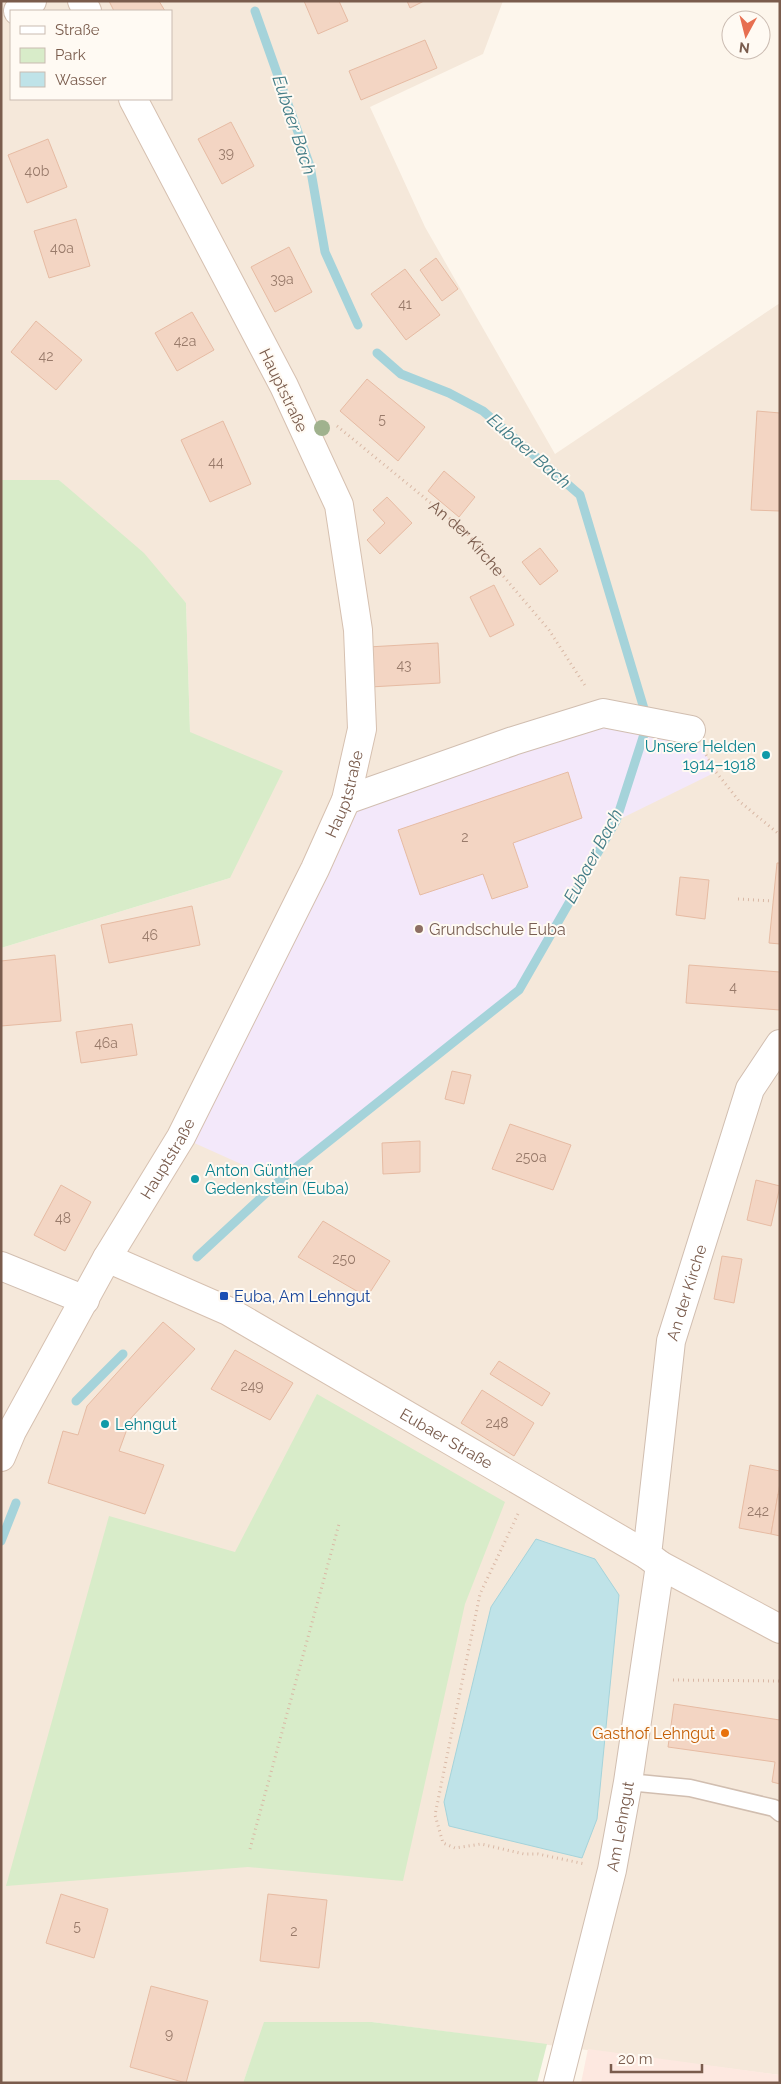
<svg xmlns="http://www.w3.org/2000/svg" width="781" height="2084" viewBox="0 0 781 2084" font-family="Raleway,sans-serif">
<rect width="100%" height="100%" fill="#fdf6ec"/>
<path fill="#f5e8da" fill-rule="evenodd" d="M1,1H503L483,54L370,107L425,227L555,454L780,303V2075L372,2022H265L243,2083H1V948L230,878L190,732L186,603L59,480H1ZM11,11H171V99H11Z"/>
<polygon fill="#fde8e0" points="588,2049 780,2075 780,2083 581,2083"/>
<polygon fill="#f3e8fa" points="603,713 691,730 716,772 616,821 519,990 279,1181 181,1137 346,800"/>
<g fill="#d8ecc9">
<polygon points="1,480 59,480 144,553 186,603 190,732 283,771 230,878 1,948"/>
<polygon points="317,1394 505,1502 465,1604 403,1881 248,1867 6,1886 109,1516 235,1552"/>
<polygon points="264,2022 372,2022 547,2044 537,2083 243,2083"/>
</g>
<polygon fill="#bfe3e8" stroke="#a5d3da" points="536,1539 595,1559 619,1595 597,1819 582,1858 449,1826 444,1802 491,1607"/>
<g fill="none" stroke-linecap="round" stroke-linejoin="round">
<g stroke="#a5d3da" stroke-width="9">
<polyline points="255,11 310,166 325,252 358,325"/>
<polyline points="197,1257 279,1181 519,990 616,821 648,722 580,495 483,411 449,393 401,374 377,353"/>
<polyline points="76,1401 123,1354"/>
<polyline points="1,1541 16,1503"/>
</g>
</g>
<g fill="#f3d5c3" stroke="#e6bba3">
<polygon points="109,1 159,1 165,11 114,11"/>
<polygon points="304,1 339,1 348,21 318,34"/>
<polygon points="407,1 424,1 410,8"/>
<polygon points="425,40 437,68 361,100 349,71"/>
<polygon points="231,122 254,166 222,184 198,139"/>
<polygon points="48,139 67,187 27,203 8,155"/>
<polygon points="76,219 90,266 49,278 34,231"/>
<polygon points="289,247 312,292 275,312 251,267"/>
<polygon points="436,258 458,289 442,301 420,270"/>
<polygon points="405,269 440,315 406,340 371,294"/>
<polygon points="192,312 214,350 177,371 155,333"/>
<polygon points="36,321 82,360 56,390 11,352"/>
<polygon points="367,379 425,427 398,461 340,411"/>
<polygon points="757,411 780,413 780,511 751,510"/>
<polygon points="223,421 251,484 210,502 181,440"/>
<polygon points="444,471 475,497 459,517 428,491"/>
<polygon points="387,497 412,523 380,554 367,540 385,523 373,510"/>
<polygon points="540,548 558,571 540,585 522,562"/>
<polygon points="494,585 514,625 490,637 470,597"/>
<polygon points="438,643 440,683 370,687 368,647"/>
<polygon points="568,772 582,818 513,843 528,887 492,899 483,874 420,895 398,830"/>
<polygon points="777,863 780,863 780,944 769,943"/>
<polygon points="680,877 709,880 705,919 676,915"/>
<polygon points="192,906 200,945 109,963 101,925"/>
<polygon points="55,955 61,1021 1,1026 1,961"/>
<polygon points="689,965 780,972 780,1010 686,1003"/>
<polygon points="132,1024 137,1055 81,1063 76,1032"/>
<polygon points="452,1071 471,1075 464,1104 445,1099"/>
<polygon points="510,1124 571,1145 553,1190 492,1169"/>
<polygon points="420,1141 420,1172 383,1174 382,1143"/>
<polygon points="756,1180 780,1186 771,1226 747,1220"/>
<polygon points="61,1185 91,1202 65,1251 34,1235"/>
<polygon points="323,1221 390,1261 367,1297 298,1257"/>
<polygon points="722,1256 742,1259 734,1303 714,1299"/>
<polygon points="163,1322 195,1349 131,1418 119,1451 164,1465 145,1514 48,1483 63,1431 78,1435 87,1406"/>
<polygon points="235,1350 293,1383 270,1420 211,1389"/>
<polygon points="499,1361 550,1393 542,1406 490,1374"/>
<polygon points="482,1390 534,1423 514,1456 461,1423"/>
<polygon points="750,1465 780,1471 780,1483 771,1534 739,1528"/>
<polygon points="778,1494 780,1494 780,1536 771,1534"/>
<polygon points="674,1704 780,1720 780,1784 772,1782 775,1762 668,1747"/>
<polygon points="61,1894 108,1909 94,1958 46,1943"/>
<polygon points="268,1894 327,1900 319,1968 260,1961"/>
<polygon points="151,1986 208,2001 186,2083 130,2067"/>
</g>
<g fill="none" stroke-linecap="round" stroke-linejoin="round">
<g stroke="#d1beb0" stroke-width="19">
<polyline id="lane" points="628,1782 690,1788 774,1808 780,1813"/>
</g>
<g stroke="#d1beb0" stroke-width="30">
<g id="street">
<polyline points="18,11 32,1"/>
<polyline points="346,800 513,741 603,713 691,730"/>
<polyline points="1,1266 85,1300"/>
<path id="s2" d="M558,2083L612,1870L628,1782L660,1565L647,1555L671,1341L750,1089L780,1044"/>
</g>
</g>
<g stroke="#d6c0b0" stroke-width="30">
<g id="secondary">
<polyline points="82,1 87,11"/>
<path id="s3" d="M107,1258L228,1311L647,1555"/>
<path id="s4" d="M1,1457L12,1431L107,1258L181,1137L315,869L346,800L362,729L358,630L339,505L284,386L133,99"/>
<polyline points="660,1565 780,1629"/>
</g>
</g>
<g stroke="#d9b8a5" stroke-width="3" stroke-dasharray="1 4" stroke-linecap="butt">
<path id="s1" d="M337,426L465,531L549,630L586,687"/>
<polyline points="706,755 716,772 739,801 780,835"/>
<polyline points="738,899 773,901"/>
<polyline points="518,1514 480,1594 435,1815 443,1843 455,1848 481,1844 524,1854 538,1854 585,1864"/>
<polyline points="673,1680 780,1681"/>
<polyline points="250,1849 339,1524"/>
</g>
<use href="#lane" stroke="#fff" stroke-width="16"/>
<use href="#street" stroke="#fff" stroke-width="28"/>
<use href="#secondary" stroke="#fff" stroke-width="28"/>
</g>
<circle fill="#a0b28e" cx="322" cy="428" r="8"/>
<g fill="#0f9aa8" stroke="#fffaf3" stroke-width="2">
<circle cx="766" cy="755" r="5"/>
<circle cx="195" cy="1179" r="5"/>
<circle cx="105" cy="1424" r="5"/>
</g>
<circle fill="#8d6e63" stroke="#fffaf3" stroke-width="2" cx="419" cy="929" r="5"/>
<rect fill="#1a4fb4" stroke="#fffaf3" stroke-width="2" x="219" y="1291" width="10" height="10" rx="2.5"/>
<circle fill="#e8710a" stroke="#fffaf3" stroke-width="2" cx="725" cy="1733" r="5"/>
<g text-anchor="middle" stroke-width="4" stroke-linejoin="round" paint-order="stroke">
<g font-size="14" fill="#987a6a">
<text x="226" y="158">39</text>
<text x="37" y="176">40b</text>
<text x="62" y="253">40a</text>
<text x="282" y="284">39a</text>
<text x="405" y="309">41</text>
<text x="185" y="346">42a</text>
<text x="46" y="361">42</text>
<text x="382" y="424">5</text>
<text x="216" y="467">44</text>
<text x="404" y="670">43</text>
<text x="465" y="842">2</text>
<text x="150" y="940">46</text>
<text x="733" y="992">4</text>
<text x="106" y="1048">46a</text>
<text x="531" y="1162">250a</text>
<text x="63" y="1223">48</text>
<text x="344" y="1264">250</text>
<text x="252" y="1391">249</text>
<text x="497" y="1428">248</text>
<text x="758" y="1516">242</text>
<text x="77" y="1931">5</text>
<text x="294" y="1936">2</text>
<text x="169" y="2039">9</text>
</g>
<g font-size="16" fill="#7a5c4d" stroke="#fffaf3">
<text transform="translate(284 390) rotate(64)" y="6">Hauptstraße</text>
<text dy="6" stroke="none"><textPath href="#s1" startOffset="172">An der Kirche</textPath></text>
<text dy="6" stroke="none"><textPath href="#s4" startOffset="748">Hauptstraße</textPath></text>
<text dy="6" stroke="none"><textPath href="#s4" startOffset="342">Hauptstraße</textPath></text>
<text dy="6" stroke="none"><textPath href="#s2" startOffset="811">An der Kirche</textPath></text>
<text dy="6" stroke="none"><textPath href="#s3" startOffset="385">Eubaer Straße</textPath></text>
<text dy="6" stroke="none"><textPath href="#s2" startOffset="264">Am Lehngut</textPath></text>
</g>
<g font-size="16" fill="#0d838f" stroke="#fffaf3" text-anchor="start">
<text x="756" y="752" text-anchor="end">Unsere Helden<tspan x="756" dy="18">1914–1918</tspan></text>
<text x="205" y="1176">Anton Günther<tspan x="205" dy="18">Gedenkstein (Euba)</tspan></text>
<text x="115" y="1430">Lehngut</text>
</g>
<g font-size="16" fill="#785e54" stroke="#fffaf3" text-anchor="start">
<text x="429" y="935">Grundschule Euba</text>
</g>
<g font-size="16" fill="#164399" stroke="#fffaf3" text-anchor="start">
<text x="234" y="1302">Euba, Am Lehngut</text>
</g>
<g font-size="16" fill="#c56008" stroke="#fffaf3" text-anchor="end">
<text x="715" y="1739">Gasthof Lehngut</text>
</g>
<g font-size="18" font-style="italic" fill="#437c86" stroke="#fffaf3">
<text transform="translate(294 125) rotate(72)" y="6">Eubaer Bach</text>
<text transform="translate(529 451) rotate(41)" y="6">Eubaer Bach</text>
<text transform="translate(593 856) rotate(-62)" y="6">Eubaer Bach</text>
</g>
</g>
<rect width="781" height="2084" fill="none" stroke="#7a5c4d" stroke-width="5"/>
<rect x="10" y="10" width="162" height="90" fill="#fffaf3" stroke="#cabbb1"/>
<rect x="20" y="26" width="25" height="8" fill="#ffffff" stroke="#cabbb1"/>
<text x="55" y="35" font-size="15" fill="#7a5c4d">Straße</text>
<rect x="20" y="48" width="25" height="15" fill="#d8ecc9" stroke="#cabbb1"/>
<text x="55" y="60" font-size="15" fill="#7a5c4d">Park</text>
<rect x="20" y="72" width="25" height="15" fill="#bfe3e8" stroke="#cabbb1"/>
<text x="55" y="85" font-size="15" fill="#7a5c4d">Wasser</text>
<g transform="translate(746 35) rotate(187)"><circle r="24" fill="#fffaf3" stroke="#cabbb1"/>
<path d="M0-4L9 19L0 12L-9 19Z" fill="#e76f51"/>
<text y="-8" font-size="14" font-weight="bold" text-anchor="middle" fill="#7a5c4d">N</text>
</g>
<path d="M611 2064v8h91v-8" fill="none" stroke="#7a5c4d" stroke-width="2.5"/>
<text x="618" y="2064" font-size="15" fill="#7a5c4d" stroke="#fffaf3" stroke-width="4" paint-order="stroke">20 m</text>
</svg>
